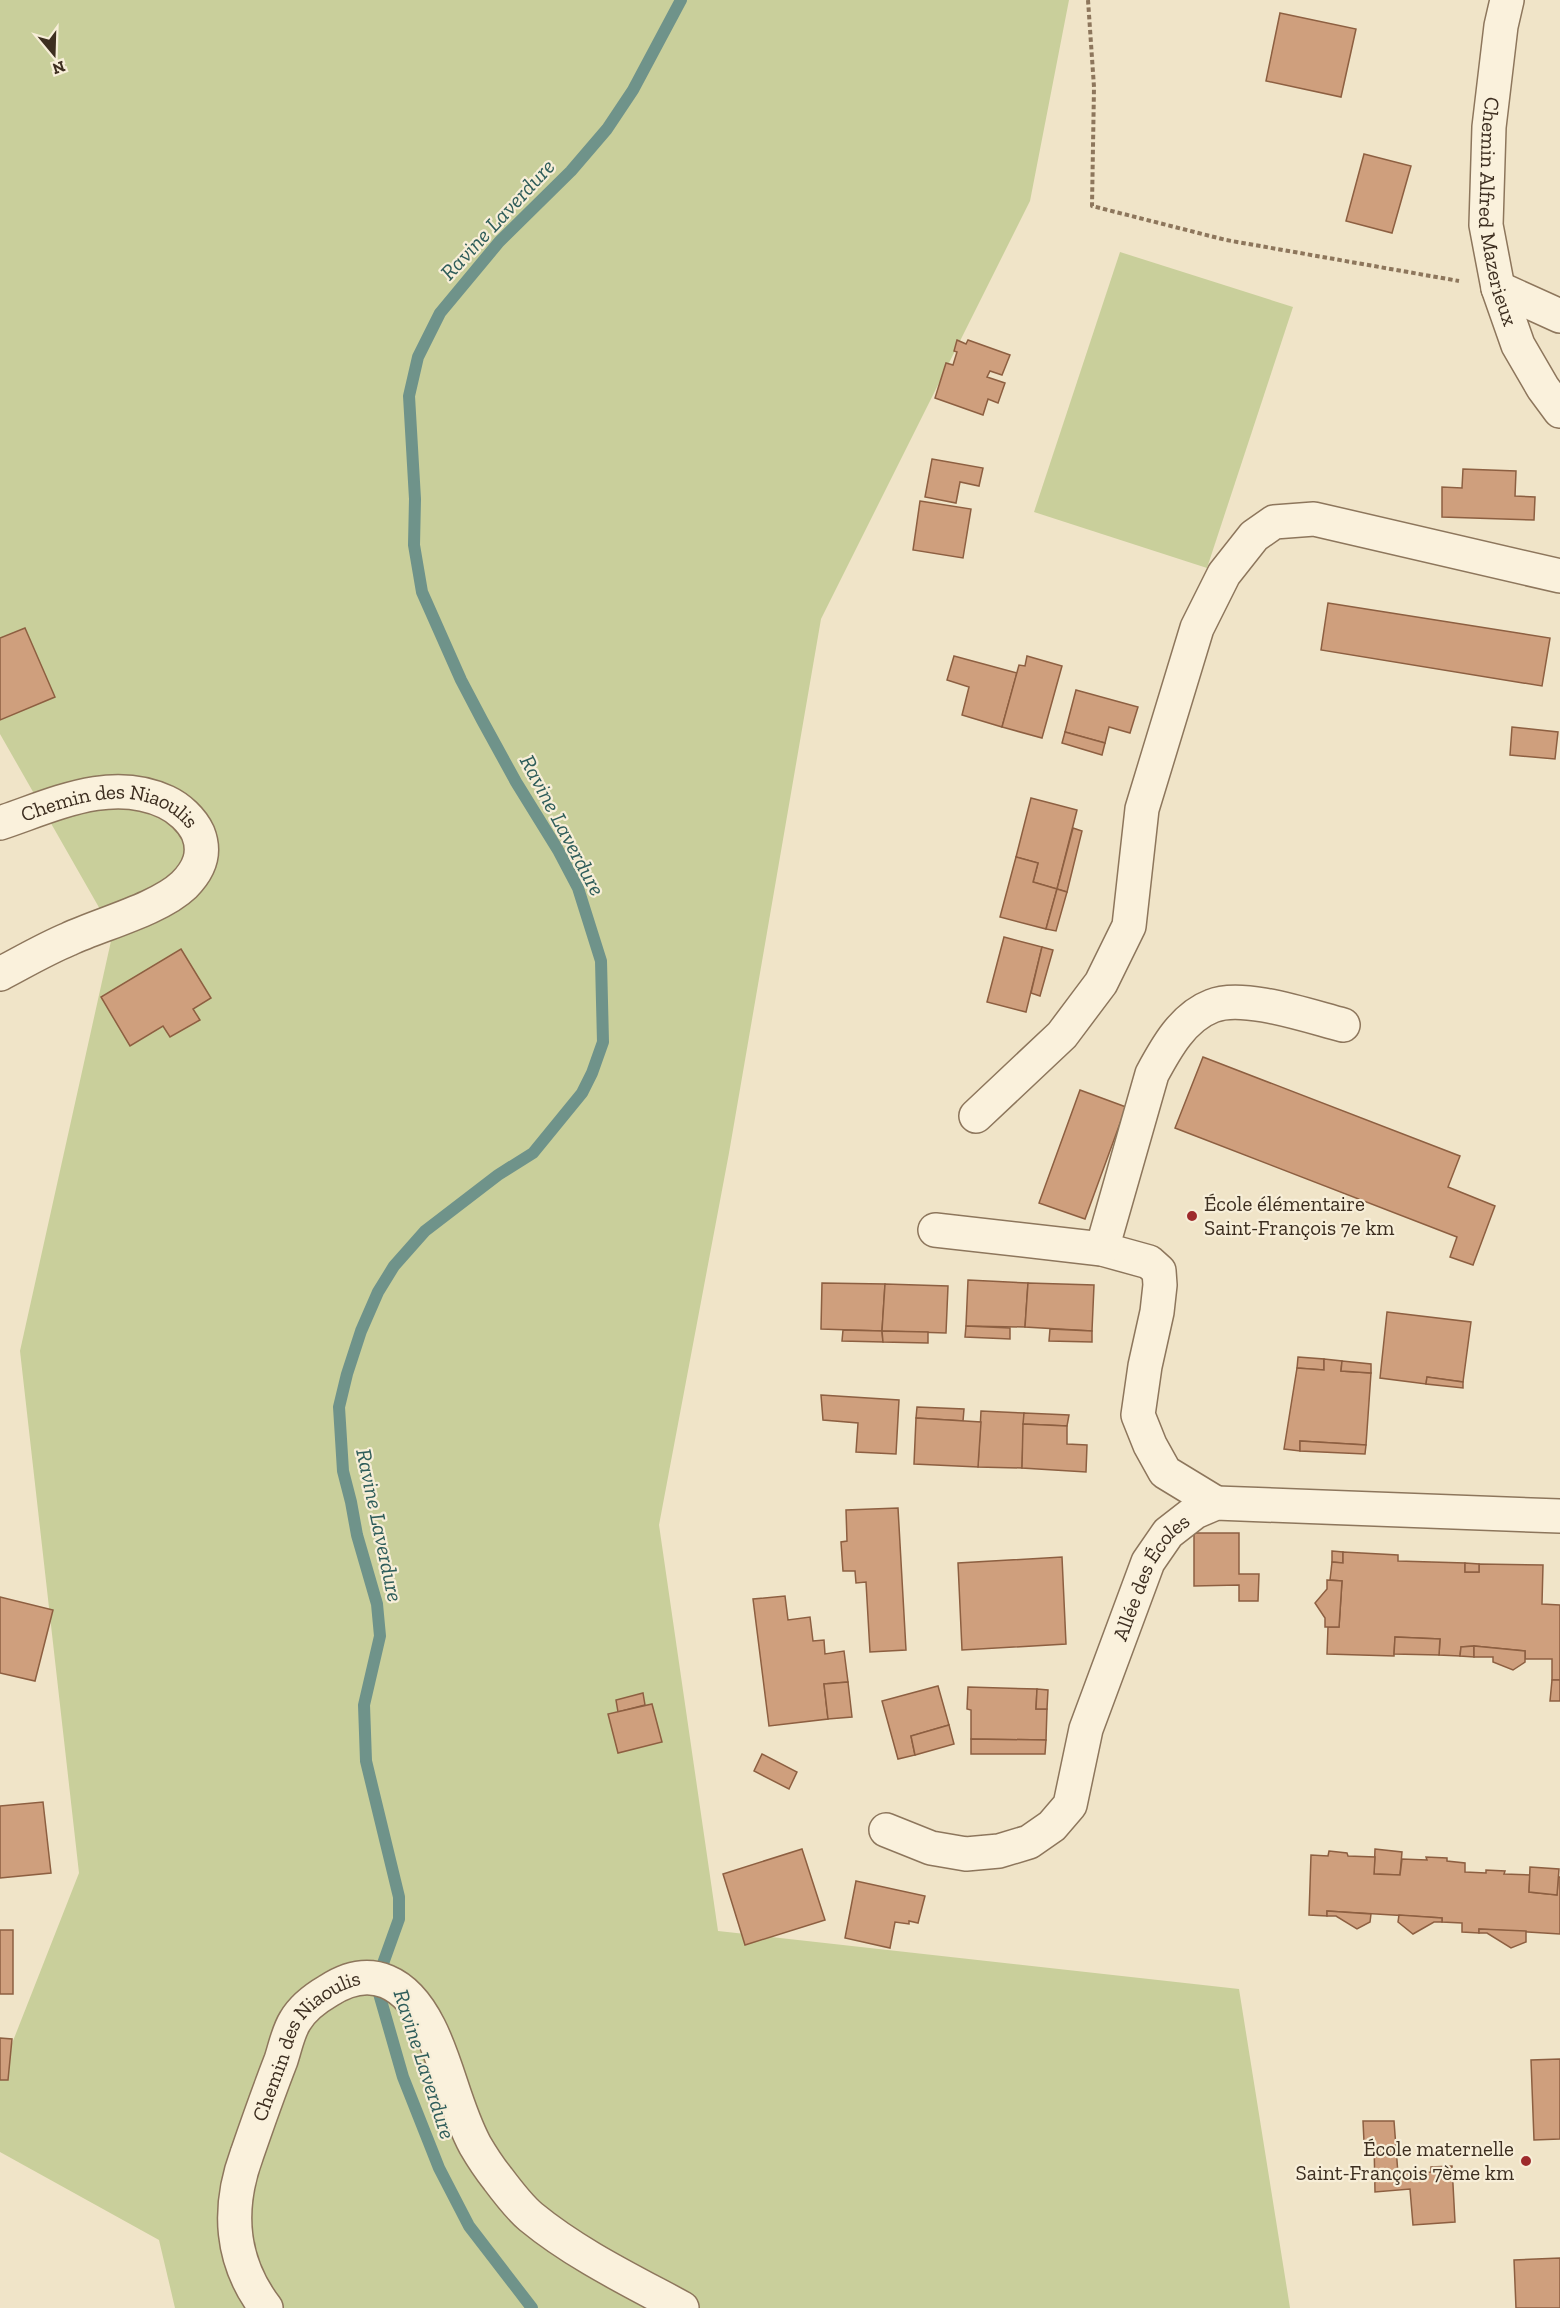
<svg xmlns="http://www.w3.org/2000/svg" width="1560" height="2308" viewBox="0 0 1560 2308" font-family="'Zilla Slab',serif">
<rect width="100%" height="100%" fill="#f0e4c8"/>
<g fill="#c9cf9b">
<polygon points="0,0 1069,0 1030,201 821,619 729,1153 659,1525 718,1931 1239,1989 1290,2308 175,2308 159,2240 0,2152 0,2074 79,1873 20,1351 113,932 0,734"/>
<polygon points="1120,252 1293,307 1207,568 1034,512"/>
</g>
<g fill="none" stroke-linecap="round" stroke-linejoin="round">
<polyline stroke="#6f938a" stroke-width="12" points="532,2308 469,2226 439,2168 403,2077 376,1983 399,1919 399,1897 366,1761 364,1705 380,1636 377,1604 357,1535 351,1502 343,1471 339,1407 347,1374 361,1331 378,1292 394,1266 425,1231 498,1175 533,1153 582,1093 592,1073 603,1042 601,961 578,888 558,850 516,782 482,720 461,680 422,592 414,545 415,499 409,396 418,357 440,313 499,242 571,171 607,129 633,90 681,0"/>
</g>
<g fill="#cf9f7d" stroke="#8d5f41" stroke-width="1.5">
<polygon points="1280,13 1356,29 1341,97 1266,81"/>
<polygon points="1364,154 1411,166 1392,233 1346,221"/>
<polygon points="957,340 966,344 968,340 1010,355 1002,375 990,371 987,377 1005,383 998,403 988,399 983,415 935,398 946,363 953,365 957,352 954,351"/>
<polygon points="932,459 983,468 979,486 960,482 956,503 925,497"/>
<polygon points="1463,469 1516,471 1515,496 1535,497 1534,520 1442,517 1442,487 1462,488"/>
<polygon points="920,501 971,509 963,558 913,550"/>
<polygon points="1328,603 1550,638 1542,686 1321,650"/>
<polygon points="25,628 55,697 0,720 0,638"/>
<polygon points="954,656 1017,673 1002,727 962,715 969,687 947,680"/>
<polygon points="1027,656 1062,666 1042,738 1002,727 1019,665 1025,666"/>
<polygon points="1076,690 1138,707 1130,733 1109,727 1105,743 1065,732"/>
<polygon points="1512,727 1558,732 1555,759 1510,755"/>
<polygon points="1065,732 1105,743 1102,755 1062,743"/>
<polygon points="1031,798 1077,810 1057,889 1033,882 1038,863 1016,857"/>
<polygon points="1073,828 1082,831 1067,892 1057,889"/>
<polygon points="1016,857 1038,863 1033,882 1057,889 1046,929 1000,917"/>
<polygon points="1057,889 1067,892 1056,931 1046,929"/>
<polygon points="1004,937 1042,947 1026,1012 987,1002"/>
<polygon points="1042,947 1053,950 1040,996 1031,993"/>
<polygon points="181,949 211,998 193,1009 200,1020 170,1037 163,1026 130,1046 101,997"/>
<polygon points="1203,1057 1460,1156 1448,1187 1495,1206 1473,1265 1450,1257 1457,1237 1175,1128"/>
<polygon points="1080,1090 1126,1107 1085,1219 1039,1203"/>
<polygon points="968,1280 1028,1283 1025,1327 966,1326"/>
<polygon points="822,1283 885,1284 882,1331 821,1329"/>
<polygon points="1028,1283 1094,1285 1092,1331 1025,1327"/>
<polygon points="885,1284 948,1286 946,1333 882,1331"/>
<polygon points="1387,1312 1471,1322 1463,1382 1427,1377 1426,1384 1380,1378"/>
<polygon points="966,1326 1010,1328 1010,1339 965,1337"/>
<polygon points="1050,1329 1092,1331 1092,1342 1049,1341"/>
<polygon points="843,1330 882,1331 883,1342 842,1341"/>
<polygon points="882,1331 928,1332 928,1343 883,1342"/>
<polygon points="1298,1357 1324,1359 1324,1370 1297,1368"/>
<polygon points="1324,1359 1342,1361 1341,1371 1371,1373 1366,1445 1300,1441 1300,1451 1284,1449 1297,1368 1324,1370"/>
<polygon points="1342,1361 1371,1364 1371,1373 1341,1371"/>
<polygon points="1427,1377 1463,1382 1463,1388 1426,1384"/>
<polygon points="821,1395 899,1400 896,1454 856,1452 858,1423 823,1420"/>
<polygon points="917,1407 964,1409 963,1421 916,1418"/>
<polygon points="981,1411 1024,1413 1022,1468 978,1467"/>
<polygon points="1024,1413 1069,1415 1067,1426 1023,1424"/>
<polygon points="916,1418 981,1422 978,1467 914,1464"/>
<polygon points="1023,1424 1067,1426 1067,1444 1087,1445 1086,1472 1022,1468"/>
<polygon points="1300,1441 1366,1445 1365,1454 1300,1451"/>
<polygon points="898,1508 906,1650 870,1652 866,1582 856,1583 855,1571 843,1571 841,1542 847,1541 846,1510"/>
<polygon points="1194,1533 1239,1533 1239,1574 1259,1574 1258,1601 1239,1601 1239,1585 1194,1586"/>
<polygon points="1332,1551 1343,1552 1343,1563 1332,1562"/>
<polygon points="1343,1552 1398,1555 1398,1561 1465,1563 1465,1572 1479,1572 1479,1564 1543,1565 1542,1604 1560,1605 1560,1680 1552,1680 1552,1659 1525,1659 1525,1651 1474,1646 1461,1647 1460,1656 1439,1655 1440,1639 1395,1637 1394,1656 1327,1654 1328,1627 1339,1627 1342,1581 1330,1580 1332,1562 1343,1563"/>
<polygon points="1062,1557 1066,1644 962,1650 958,1563"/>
<polygon points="1465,1563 1479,1564 1479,1572 1465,1572"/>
<polygon points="1327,1580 1342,1581 1339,1627 1325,1627 1325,1618 1315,1603 1327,1589"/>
<polygon points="785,1596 788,1620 810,1617 813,1641 824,1640 825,1654 844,1651 848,1682 824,1684 828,1719 769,1726 753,1599"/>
<polygon points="0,1597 53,1610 35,1681 0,1673"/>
<polygon points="1395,1637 1440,1639 1439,1655 1394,1654"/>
<polygon points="1474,1646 1474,1657 1460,1656 1461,1647"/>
<polygon points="1474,1646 1525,1651 1525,1662 1513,1670 1493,1662 1493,1657 1474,1657"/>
<polygon points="1552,1680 1560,1680 1560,1701 1550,1701"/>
<polygon points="848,1682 852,1717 828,1719 824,1684"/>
<polygon points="938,1686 949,1725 911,1736 915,1755 898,1759 882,1701"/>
<polygon points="968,1687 1037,1689 1036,1709 1047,1709 1046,1740 971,1739 971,1710 967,1709"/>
<polygon points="1037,1689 1048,1690 1047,1709 1036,1709"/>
<polygon points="643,1693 645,1705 618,1712 616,1700"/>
<polygon points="652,1704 662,1742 618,1753 608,1714"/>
<polygon points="949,1725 954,1744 915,1755 911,1736"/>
<polygon points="971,1739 1046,1740 1045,1754 971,1754"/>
<polygon points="762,1754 797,1772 789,1789 754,1771"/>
<polygon points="43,1802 51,1873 0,1878 0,1806"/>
<polygon points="802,1849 825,1920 745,1945 723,1874"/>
<polygon points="1375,1849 1402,1852 1400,1875 1374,1874"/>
<polygon points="1329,1851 1347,1853 1348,1856 1375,1857 1374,1874 1400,1875 1402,1859 1427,1860 1426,1857 1447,1858 1447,1861 1465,1863 1465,1872 1486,1873 1486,1870 1505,1871 1504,1874 1530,1875 1529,1892 1557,1895 1558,1877 1560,1877 1560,1934 1479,1929 1479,1933 1462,1932 1462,1923 1442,1922 1442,1918 1327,1911 1327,1916 1309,1915 1311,1855 1328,1856"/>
<polygon points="1530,1867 1559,1869 1557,1895 1529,1892"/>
<polygon points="856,1881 925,1896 918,1923 909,1921 909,1924 895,1922 890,1948 845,1938"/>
<polygon points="1327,1911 1371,1914 1370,1922 1357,1929 1336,1916 1327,1916"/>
<polygon points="1399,1915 1442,1918 1442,1922 1434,1922 1413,1934 1398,1922"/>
<polygon points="1479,1929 1526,1931 1526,1942 1511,1948 1487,1933 1479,1933"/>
<rect x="0" y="1930" width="13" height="64"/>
<polygon points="0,2038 12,2039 8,2080 0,2080"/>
<polygon points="1560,2059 1560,2139 1534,2140 1531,2060"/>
<polygon points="1363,2121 1394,2121 1398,2174 1431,2172 1431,2167 1452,2166 1455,2222 1413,2225 1410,2189 1375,2192 1374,2141 1364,2142"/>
<polygon points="1560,2258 1560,2308 1516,2308 1514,2260"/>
</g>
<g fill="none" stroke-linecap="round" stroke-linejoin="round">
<g stroke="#8d765c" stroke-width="36">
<g id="street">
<path id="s1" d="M1507,0L1501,26L1489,127L1486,225L1498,288L1518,345L1543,388L1560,411"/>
<polyline points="1498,288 1560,316"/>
<path id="s2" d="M0,823C54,805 111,776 166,802C179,808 192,820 198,833C206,853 199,870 184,885C159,909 101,924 69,939C45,949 23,962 0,974"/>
<polyline points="976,1116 1062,1035 1101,983 1129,926 1142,809 1197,628 1224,574 1254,536 1274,522 1314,519 1560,576"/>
<polyline points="935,1230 1102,1249 1149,1262 1159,1271 1160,1285 1157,1312 1145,1366 1138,1415 1150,1445 1165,1472 1216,1503"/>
<path d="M1102,1249L1152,1074C1166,1048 1183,1017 1212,1006C1243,993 1311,1017 1343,1025"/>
<path id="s3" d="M886,1830L931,1848L966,1854L999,1851L1029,1842L1052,1826L1070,1805L1086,1729L1148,1562L1168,1533L1195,1512L1216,1503L1560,1516"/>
<path id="s4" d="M266,2308C230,2261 227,2208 247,2154C258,2122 269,2091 281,2060C285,2048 288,2032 295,2021C302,2009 316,1998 328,1991C372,1962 407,1983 429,2027C448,2064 455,2108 475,2145C482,2157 490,2169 498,2179C507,2191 519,2207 531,2217C576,2254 630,2280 682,2308"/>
</g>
</g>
<polyline stroke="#8d765c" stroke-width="4" stroke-dasharray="4.5 3" stroke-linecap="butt" points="1088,0 1094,87 1092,206 1226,240 1459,281"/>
<use href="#street" stroke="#faf1dc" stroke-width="33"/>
</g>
<g fill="#9e2a2b" stroke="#f7eed8" stroke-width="2">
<circle cx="1192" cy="1216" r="6"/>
<circle cx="1526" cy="2161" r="6"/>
</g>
<g text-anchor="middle" stroke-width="4.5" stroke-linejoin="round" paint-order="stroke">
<g font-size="21" fill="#3d2e20" stroke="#f7eed8">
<text dy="7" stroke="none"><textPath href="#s1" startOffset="214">Chemin Alfred Mazerieux</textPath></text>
<text dy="7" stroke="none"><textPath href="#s2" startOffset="116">Chemin des Niaoulis</textPath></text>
<text dy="7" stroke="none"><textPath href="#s3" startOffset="448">Allée des Écoles</textPath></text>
<text dy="7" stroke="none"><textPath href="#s4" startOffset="291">Chemin des Niaoulis</textPath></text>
</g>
<g font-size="21" fill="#3d2e20" stroke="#f7eed8" text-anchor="start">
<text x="1204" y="1211">École élémentaire<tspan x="1204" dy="24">Saint-François 7e km</tspan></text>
<text x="1514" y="2156" text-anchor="end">École maternelle<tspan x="1514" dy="24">Saint-François 7ème km</tspan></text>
</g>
<g font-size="22" font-style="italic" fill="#2f5d5a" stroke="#f7eed8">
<text transform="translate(497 219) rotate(-47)" y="8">Ravine Laverdure</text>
<text transform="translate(563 825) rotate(62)" y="8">Ravine Laverdure</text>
<text transform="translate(380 1525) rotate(78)" y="8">Ravine Laverdure</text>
<text transform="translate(425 2064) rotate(72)" y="8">Ravine Laverdure</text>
</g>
</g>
<g transform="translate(54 54) rotate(161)" stroke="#f7eed8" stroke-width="4.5" paint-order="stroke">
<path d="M0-4.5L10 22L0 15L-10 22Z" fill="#3d2e20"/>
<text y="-9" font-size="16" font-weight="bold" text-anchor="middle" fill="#3d2e20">N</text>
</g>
</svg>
